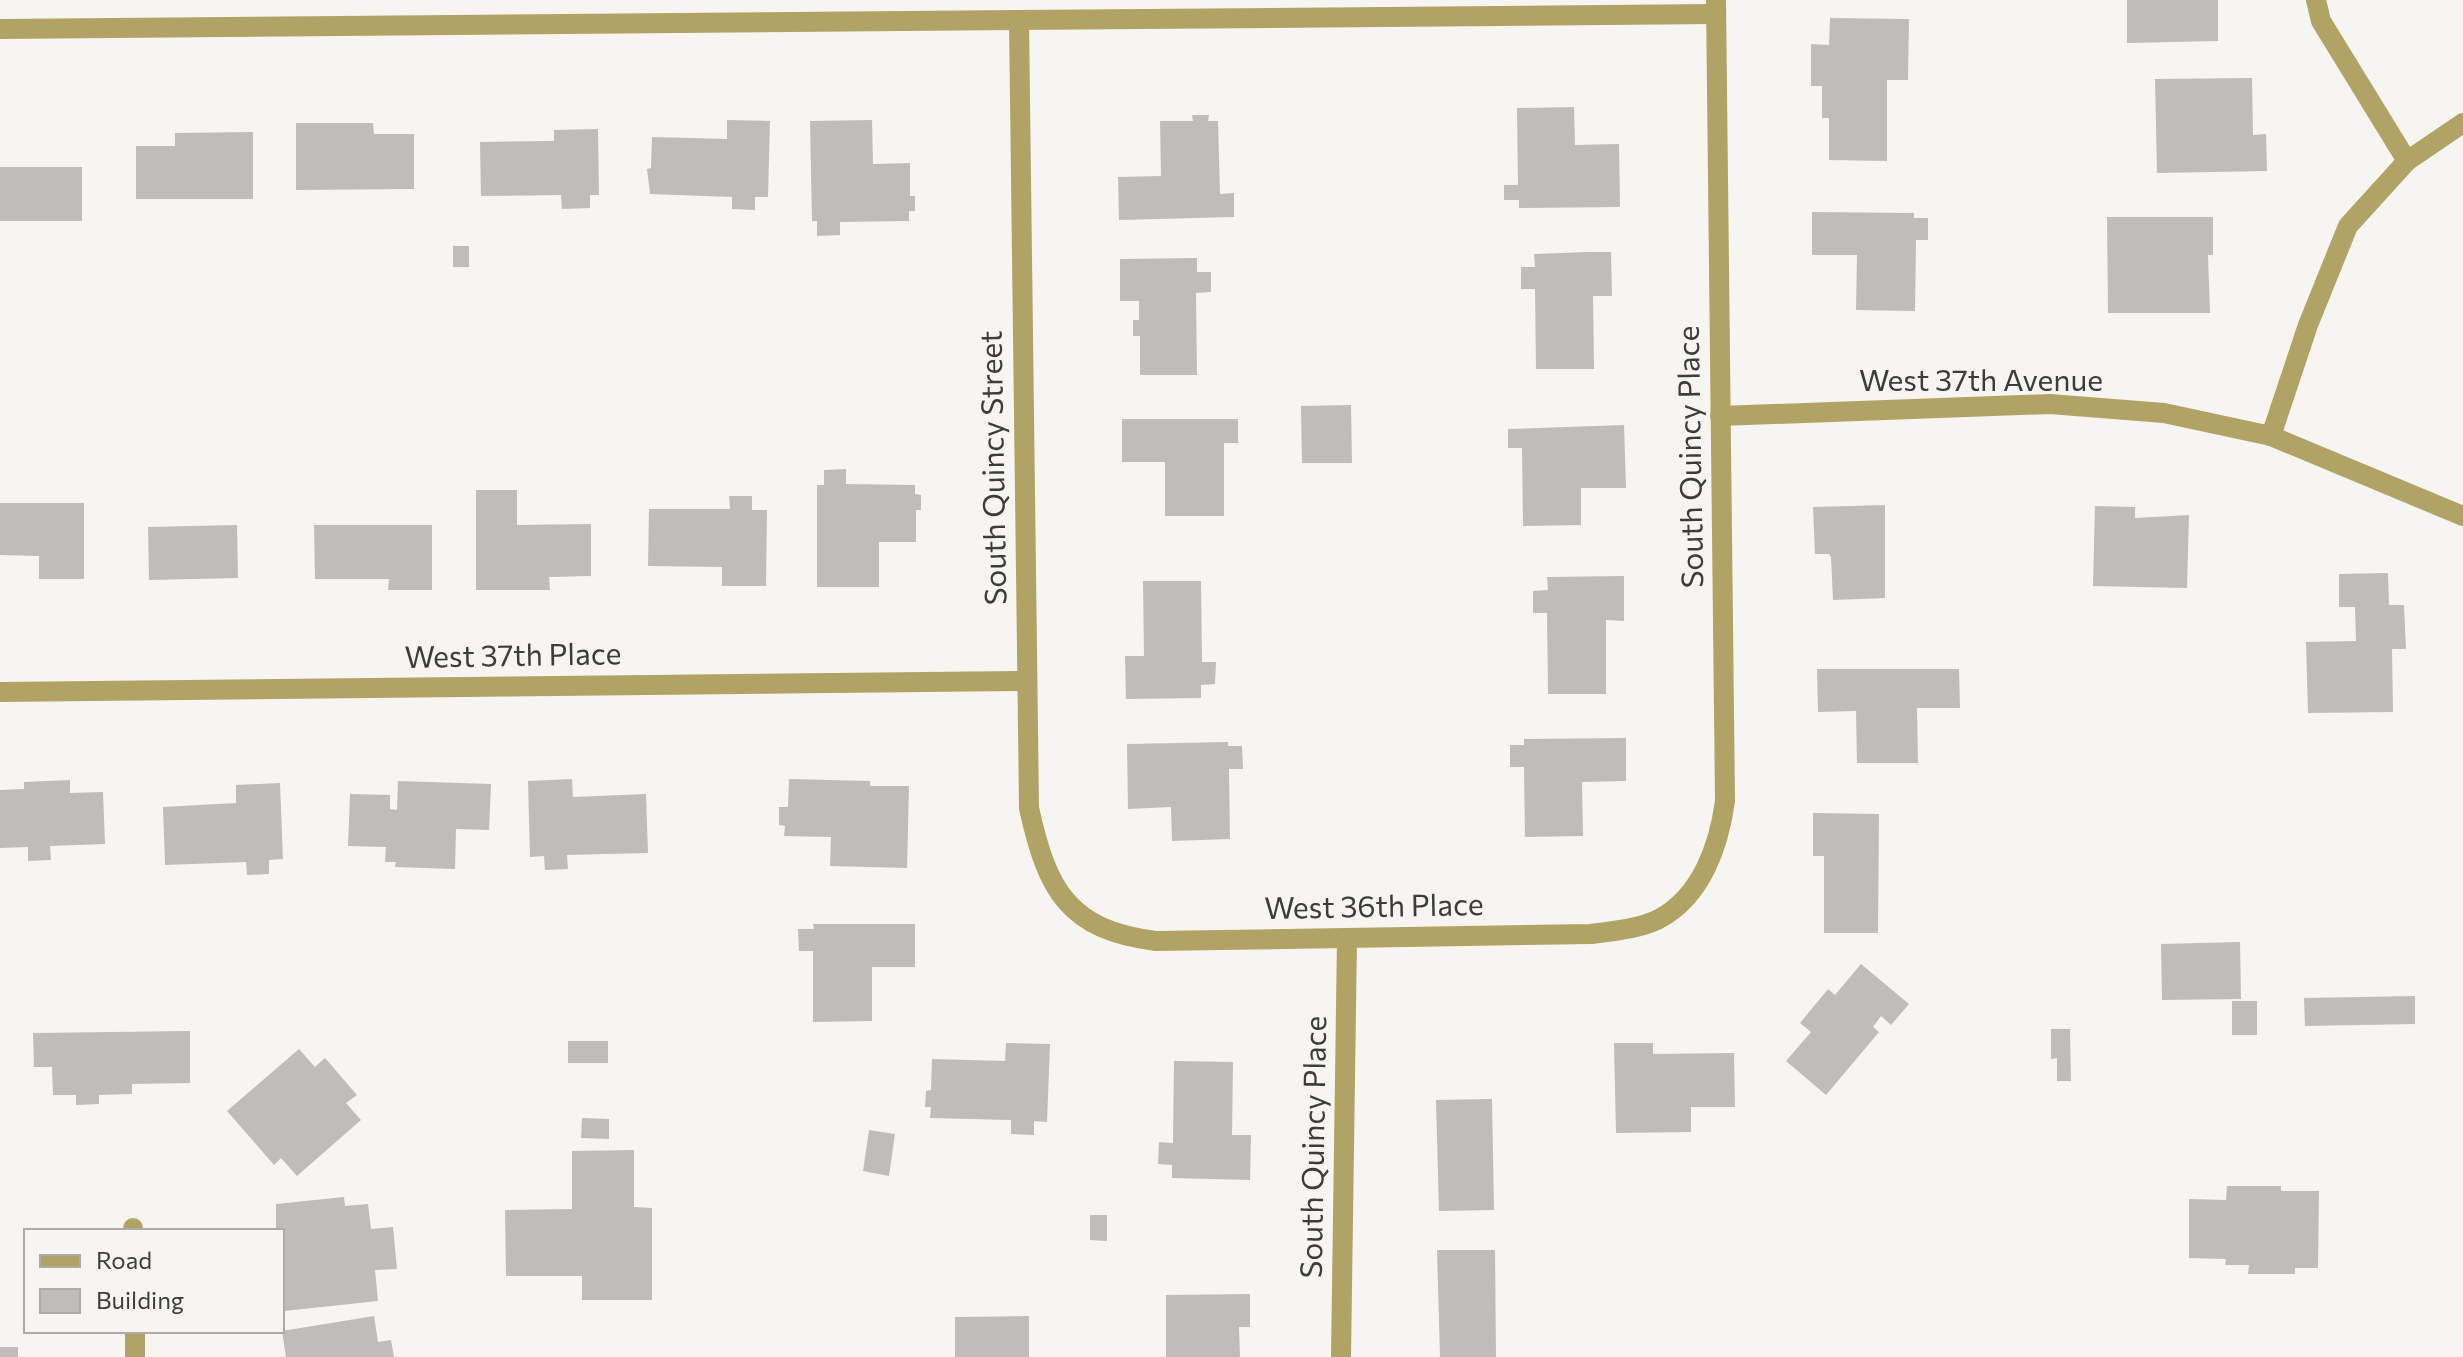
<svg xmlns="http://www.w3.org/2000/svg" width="2463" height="1357" viewBox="0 0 2463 1357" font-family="Commissioner,sans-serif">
<rect width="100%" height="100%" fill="#f6f5f1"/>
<g fill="#bebdb9">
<polygon points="2127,0 2218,0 2218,41 2127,43"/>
<polygon points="1830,18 1909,19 1908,80 1887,80 1887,161 1829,160 1829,118 1822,118 1822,86 1811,86 1811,44 1829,45"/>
<polygon points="2252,78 2253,135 2266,134 2267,171 2157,173 2155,79"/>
<polygon points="1574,107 1575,145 1619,144 1620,207 1519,208 1519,200 1504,200 1504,185 1518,185 1517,108"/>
<polygon points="1192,115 1209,115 1208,121 1218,121 1220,194 1234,193 1234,217 1119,220 1118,177 1161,176 1160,121 1193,121"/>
<polygon points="727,120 770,121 768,197 755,197 755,210 732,209 732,197 650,194 647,169 651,168 652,137 727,139"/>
<polygon points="872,120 873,164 910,163 910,196 915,196 915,211 909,211 909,221 840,222 840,235 817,236 817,221 812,221 810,121"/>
<polygon points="296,123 373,123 374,134 414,134 414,189 296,190"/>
<polygon points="598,129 599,195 590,195 590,208 562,209 561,195 481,196 480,142 554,141 554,130"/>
<polygon points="253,132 253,199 136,199 136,146 175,146 175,133"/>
<rect x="0" y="167" width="82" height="54"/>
<polygon points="1812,212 1914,213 1914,218 1928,218 1928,240 1916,240 1915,311 1856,310 1857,255 1812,255"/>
<polygon points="2107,217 2213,217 2213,255 2208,255 2210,313 2108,313"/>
<rect x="453" y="246" width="16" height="21"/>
<polygon points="1588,252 1611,252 1612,296 1593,296 1594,369 1536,369 1535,289 1521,289 1521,267 1535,267 1534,254"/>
<polygon points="1197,258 1197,272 1211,272 1211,292 1196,293 1197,375 1140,375 1140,336 1133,336 1133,320 1139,320 1139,301 1120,301 1120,259"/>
<polygon points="1351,405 1352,463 1302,463 1301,406"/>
<polygon points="1122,419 1238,419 1238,443 1224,443 1224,516 1165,516 1165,462 1122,462"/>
<polygon points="1624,425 1626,488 1581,488 1581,525 1523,526 1522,448 1508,448 1508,429"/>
<polygon points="846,469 846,484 915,485 915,494 921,495 921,510 916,510 916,542 879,542 879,587 817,587 817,485 824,485 824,470"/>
<polygon points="476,490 517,490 517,525 591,524 591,576 549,577 550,590 476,590"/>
<polygon points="729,496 752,496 752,510 767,510 766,586 722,586 722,567 648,566 649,509 730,509"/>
<polygon points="0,503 84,503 84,579 39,579 39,556 0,555"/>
<polygon points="1885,505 1885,598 1833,600 1831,557 1829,554 1815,554 1813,507"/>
<polygon points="2095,506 2135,507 2135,518 2189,515 2187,588 2093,586"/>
<polygon points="237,525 238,578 149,580 148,527"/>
<polygon points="314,525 432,525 432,590 388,590 389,579 315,579"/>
<polygon points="2388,573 2389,605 2404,605 2406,649 2392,649 2393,712 2308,713 2306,642 2356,641 2355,607 2339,607 2339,574"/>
<polygon points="1624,576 1624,621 1606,620 1606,694 1548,694 1547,613 1533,613 1533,591 1548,590 1547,577"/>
<polygon points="1143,581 1201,581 1202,662 1216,662 1215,684 1201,685 1201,698 1126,699 1125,656 1144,656"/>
<polygon points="1817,669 1959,669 1960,708 1917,708 1918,763 1857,763 1856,711 1818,712"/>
<polygon points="1626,738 1626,781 1582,782 1583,836 1525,837 1524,767 1510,767 1510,745 1524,745 1524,739"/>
<polygon points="1228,742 1228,746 1242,746 1243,769 1229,769 1230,839 1172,841 1171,807 1128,809 1127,744"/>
<polygon points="572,779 573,797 646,794 648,853 567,855 568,869 545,870 544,856 530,857 528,781"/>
<polygon points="789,779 870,781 870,786 909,786 907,868 830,866 831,837 784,836 785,826 779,825 779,807 788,807"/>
<polygon points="70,780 70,793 103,792 105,844 50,846 51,860 28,861 28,847 0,848 0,790 24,789 24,782"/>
<polygon points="398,781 491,784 489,830 456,829 455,869 395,867 396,862 385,862 386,847 348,846 350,794 390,795 390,809 397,810"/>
<polygon points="280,783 283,859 269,860 269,874 247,875 246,862 165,865 163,807 236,803 236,785"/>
<polygon points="1813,813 1879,814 1878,933 1824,933 1824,856 1813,856"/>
<polygon points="813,924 915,924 915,967 872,967 872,1021 813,1022 813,951 799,951 798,929 814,929"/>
<polygon points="2240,942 2241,999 2162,1000 2161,944"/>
<polygon points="1861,964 1909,1004 1891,1025 1881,1016 1873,1027 1879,1032 1826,1095 1786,1061 1811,1032 1800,1023 1828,989 1835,995"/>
<polygon points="2415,996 2415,1024 2305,1026 2304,998"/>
<rect x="2232" y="1001" width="25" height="34"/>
<polygon points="2051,1029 2070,1029 2071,1081 2057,1081 2057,1058 2051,1059"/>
<polygon points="190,1031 190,1083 132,1084 132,1094 99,1095 99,1104 76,1105 76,1095 53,1095 52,1067 34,1067 33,1033"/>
<rect x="568" y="1041" width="40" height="22"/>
<polygon points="1006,1043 1050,1044 1047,1122 1034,1121 1034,1135 1011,1134 1011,1120 930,1118 931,1107 925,1107 926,1091 931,1090 932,1059 1005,1061"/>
<polygon points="1614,1043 1653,1043 1653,1054 1734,1053 1735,1107 1691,1107 1691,1132 1616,1133"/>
<polygon points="299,1049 315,1067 325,1058 357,1095 346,1103 361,1120 297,1176 281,1158 274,1165 227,1111"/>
<polygon points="1174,1061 1233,1062 1232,1135 1251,1135 1250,1180 1172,1178 1172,1165 1158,1164 1159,1142 1173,1143"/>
<polygon points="1492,1099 1494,1210 1439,1211 1436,1100"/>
<polygon points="582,1118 609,1119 609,1139 581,1138"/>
<polygon points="869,1130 895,1134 889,1176 863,1171"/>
<polygon points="634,1150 634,1207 652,1208 652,1300 582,1300 582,1276 506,1276 505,1210 572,1209 572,1151"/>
<polygon points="2227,1186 2281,1186 2281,1191 2319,1191 2318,1268 2295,1268 2295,1274 2248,1274 2249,1265 2225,1265 2226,1259 2189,1258 2189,1199 2226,1200"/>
<polygon points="344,1197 345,1206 368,1204 371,1229 393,1227 397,1269 375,1270 378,1301 284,1311 282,1231 276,1231 276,1204"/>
<polygon points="1090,1215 1107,1215 1107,1241 1090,1240"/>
<polygon points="1437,1250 1495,1250 1496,1357 1440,1357"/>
<polygon points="1250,1294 1250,1327 1239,1327 1240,1357 1166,1357 1166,1295"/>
<polygon points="374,1316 378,1342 391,1340 394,1357 286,1357 282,1331"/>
<polygon points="1029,1316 1029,1357 955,1357 955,1317"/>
<rect x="0" y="1347" width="18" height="10"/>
</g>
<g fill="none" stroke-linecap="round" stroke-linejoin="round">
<g stroke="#b0a365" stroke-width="20">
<polyline points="2316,0 2321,21 2407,161"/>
<path d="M1019,20L1029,808C1047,890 1068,930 1156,941L1591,934C1613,931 1639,929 1659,919C1702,896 1719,845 1725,801L1716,0"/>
<polyline points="0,29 1716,14"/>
<polyline points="1720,416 2050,404 2164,413 2271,436 2463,516"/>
<polyline points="2271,436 2308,325 2348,226 2407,161 2463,123"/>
<polyline points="0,692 1027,681"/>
<polyline points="133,1228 133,1231"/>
<polyline points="135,1331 135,1357"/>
<polyline points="1341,1357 1347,938"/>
</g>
</g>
<g text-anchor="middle" stroke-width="6" stroke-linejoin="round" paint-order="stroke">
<g font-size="30" fill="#3c3c3a" stroke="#f6f5f1">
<text x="1981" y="391">West 37th Avenue</text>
<text transform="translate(1691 457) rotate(-91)" y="10">South Quincy Place</text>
<text transform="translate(994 468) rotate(-91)" y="10">South Quincy Street</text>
<text transform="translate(513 656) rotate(-1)" y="10">West 37th Place</text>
<text transform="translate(1374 907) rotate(-1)" y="10">West 36th Place</text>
<text transform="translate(1314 1147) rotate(-89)" y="10">South Quincy Place</text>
</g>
</g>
<rect x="24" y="1229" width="260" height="104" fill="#f6f5f1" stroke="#acaba8" stroke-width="2"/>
<rect x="40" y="1255" width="40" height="12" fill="#b0a365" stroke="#acaba8" stroke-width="2"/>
<text x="96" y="1269" font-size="24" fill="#3c3c3a">Road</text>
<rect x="40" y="1289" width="40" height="24" fill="#bebdb9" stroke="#acaba8" stroke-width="2"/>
<text x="96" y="1309" font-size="24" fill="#3c3c3a">Building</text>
</svg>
